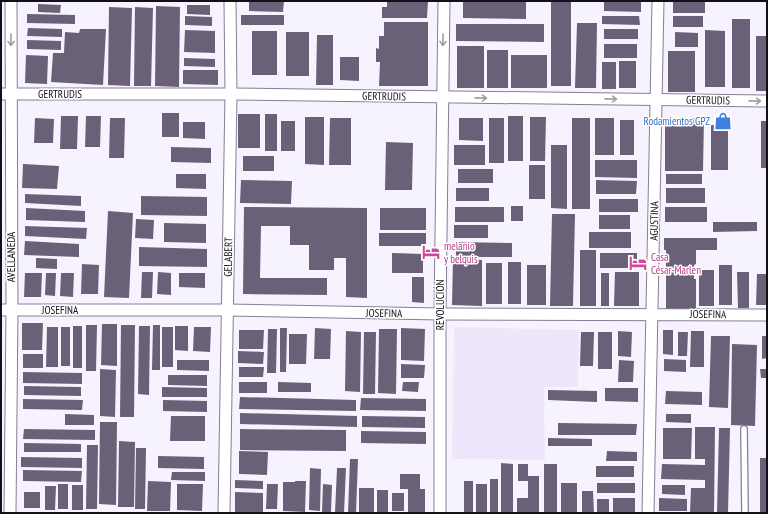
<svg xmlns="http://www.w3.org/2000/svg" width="768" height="514" viewBox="0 0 768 514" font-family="'PT Sans Narrow',sans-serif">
<rect width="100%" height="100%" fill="#f7f3fe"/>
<polygon fill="#eee7fc" points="454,327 579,330 578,387 544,387 545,460 452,459"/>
<g fill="#6a6178">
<polygon points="249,1 284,1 283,12 249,11"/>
<polygon points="387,1 428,1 427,18 382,18 382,7 387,7"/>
<polygon points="463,1 526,1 526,19 463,18"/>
<rect x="551" y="1" width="20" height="85"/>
<polygon points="604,1 641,1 641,12 604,11"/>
<rect x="673" y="1" width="32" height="12"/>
<polygon points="38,4 61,5 60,13 38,12"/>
<polygon points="187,5 210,5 210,15 187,14"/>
<polygon points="156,6 180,7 179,87 155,86"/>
<polygon points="109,7 132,8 130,86 108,85"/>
<polygon points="135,7 153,8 151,86 134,86"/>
<polygon points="27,14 75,15 75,24 27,23"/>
<rect x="241" y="15" width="43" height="10"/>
<polygon points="185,16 212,17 212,26 185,25"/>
<polygon points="602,16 639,16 640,25 602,24"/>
<rect x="673" y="16" width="30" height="11"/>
<rect x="732" y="19" width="18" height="69"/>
<polygon points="384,22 428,22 428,86 379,86 380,62 376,62 376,48 379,49 379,36 384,36"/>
<polygon points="577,23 597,23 596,88 575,88"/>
<polygon points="456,24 544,24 544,42 456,41"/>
<polygon points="28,28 62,29 62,37 27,36"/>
<polygon points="80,29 106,29 103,85 51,82 53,53 64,53 65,32 79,33"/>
<rect x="604" y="29" width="34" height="10"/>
<polygon points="185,30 215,31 215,53 184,52"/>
<polygon points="705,30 725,31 725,87 705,87"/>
<rect x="252" y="31" width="25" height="44"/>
<rect x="286" y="32" width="23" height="44"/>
<polygon points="675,32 698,33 698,47 675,47"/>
<polygon points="317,35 333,35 333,85 316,85"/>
<rect x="756" y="36" width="11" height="55"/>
<polygon points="27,40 61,41 61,50 27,49"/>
<rect x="604" y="44" width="33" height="14"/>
<rect x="457" y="46" width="27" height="42"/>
<rect x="487" y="50" width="21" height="38"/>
<rect x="668" y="51" width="27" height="41"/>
<polygon points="26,55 48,56 47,84 25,83"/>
<rect x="511" y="55" width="36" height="33"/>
<polygon points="340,57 359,57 359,81 340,80"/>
<polygon points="184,58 215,59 215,67 184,66"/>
<rect x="619" y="61" width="17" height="27"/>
<rect x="602" y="62" width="14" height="27"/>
<polygon points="183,70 218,70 218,85 183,84"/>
<rect x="162" y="113" width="17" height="24"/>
<rect x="238" y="114" width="22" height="34"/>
<rect x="265" y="114" width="12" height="37"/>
<polygon points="61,116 78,116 77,149 60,149"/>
<polygon points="86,116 101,116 100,147 85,147"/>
<rect x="508" y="116" width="15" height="45"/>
<polygon points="305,117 324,117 324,165 305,164"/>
<polygon points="530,117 546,117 545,161 530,161"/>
<polygon points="35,118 54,119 53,143 34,143"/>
<polygon points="110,118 125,118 124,158 109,158"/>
<polygon points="330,118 351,118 351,165 329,165"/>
<polygon points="459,118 483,118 483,141 459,140"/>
<rect x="489" y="118" width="15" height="45"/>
<rect x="572" y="118" width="18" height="91"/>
<rect x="595" y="118" width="19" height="37"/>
<polygon points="665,118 704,118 703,171 665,171"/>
<rect x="620" y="120" width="14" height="35"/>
<rect x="281" y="121" width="14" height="30"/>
<rect x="761" y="121" width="6" height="47"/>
<polygon points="183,122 205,122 205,139 183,138"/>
<polygon points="711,125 728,126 728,170 711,170"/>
<polygon points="386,142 413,143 412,190 385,190"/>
<rect x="454" y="145" width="31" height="20"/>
<polygon points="551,145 567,145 567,209 551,208"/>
<polygon points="171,147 211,148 211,163 171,162"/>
<rect x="243" y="156" width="31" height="15"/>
<polygon points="595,160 637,160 637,178 595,177"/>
<polygon points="23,164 59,166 57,189 22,188"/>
<rect x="529" y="165" width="16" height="34"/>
<rect x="458" y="169" width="35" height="14"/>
<polygon points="176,174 206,174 206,189 176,188"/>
<rect x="666" y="174" width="36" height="10"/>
<polygon points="241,180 292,181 291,204 240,203"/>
<polygon points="596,180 637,181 636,194 596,194"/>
<rect x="456" y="188" width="33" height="13"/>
<rect x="666" y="188" width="39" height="15"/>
<polygon points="25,194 81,196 81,206 25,203"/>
<polygon points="141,196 207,197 207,216 141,215"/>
<rect x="599" y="199" width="39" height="13"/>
<rect x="511" y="206" width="12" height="15"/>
<polygon points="244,207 367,208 367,298 346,297 346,258 334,258 334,270 309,270 309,245 290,245 290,226 261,226 260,278 327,278 327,295 243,294"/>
<rect x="455" y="207" width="49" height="15"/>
<rect x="665" y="207" width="42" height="15"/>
<polygon points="26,208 85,211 85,222 26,220"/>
<rect x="380" y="208" width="46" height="22"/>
<polygon points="108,211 133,213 129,298 104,297"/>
<polygon points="552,214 575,214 573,306 550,306"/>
<rect x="599" y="215" width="31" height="14"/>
<polygon points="136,219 154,220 153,239 135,238"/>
<polygon points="713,222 757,222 757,231 713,232"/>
<polygon points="164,223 206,224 206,243 164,242"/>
<rect x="454" y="225" width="34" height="13"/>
<polygon points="25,226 87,228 86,239 25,236"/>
<rect x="589" y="232" width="42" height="16"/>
<rect x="379" y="233" width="47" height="13"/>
<polygon points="664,238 717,238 717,250 696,250 696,264 694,265 694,279 696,279 696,311 666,311 666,250 664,250"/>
<polygon points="25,241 79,244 79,257 24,255"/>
<polygon points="456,242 512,243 512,257 456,257"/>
<polygon points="139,247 207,249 207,267 139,266"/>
<rect x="580" y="250" width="16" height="56"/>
<polygon points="392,253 423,254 423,273 392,273"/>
<rect x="600" y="253" width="37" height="15"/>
<polygon points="36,258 57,259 57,269 36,268"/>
<polygon points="453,259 482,260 482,306 452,305"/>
<rect x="508" y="262" width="13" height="42"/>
<rect x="486" y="263" width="16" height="41"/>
<polygon points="82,264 99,265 98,294 81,294"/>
<rect x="527" y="265" width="19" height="40"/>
<rect x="719" y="265" width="13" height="40"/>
<rect x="699" y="270" width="15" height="36"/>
<polygon points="142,272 153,272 152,298 141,298"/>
<polygon points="158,272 171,273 171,295 157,294"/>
<polygon points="615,272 639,272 639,306 614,306"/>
<polygon points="737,272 749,272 749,308 738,308"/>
<polygon points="25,273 42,273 41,297 24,297"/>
<polygon points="46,273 56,273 55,296 45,295"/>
<polygon points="61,273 74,273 73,297 60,296"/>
<polygon points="179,273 205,273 205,288 179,287"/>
<rect x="601" y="273" width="8" height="33"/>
<polygon points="757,274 767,274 767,305 756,305"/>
<polygon points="412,277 424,277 424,303 412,302"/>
<polygon points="22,323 43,323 42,350 22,350"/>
<polygon points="102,324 117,324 117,366 101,365"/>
<polygon points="86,325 97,325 96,371 86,371"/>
<polygon points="121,325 135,325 134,417 120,417"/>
<polygon points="153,325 160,325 160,370 152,370"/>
<rect x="73" y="326" width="9" height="42"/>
<polygon points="139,326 150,326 149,395 138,394"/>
<polygon points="175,326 188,326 188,351 175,350"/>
<polygon points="47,327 58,327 58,367 46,367"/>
<rect x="61" y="327" width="9" height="39"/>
<rect x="162" y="327" width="11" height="40"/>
<polygon points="194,327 211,327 210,352 193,351"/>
<polygon points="280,328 287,328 286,372 280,372"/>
<polygon points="315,328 331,329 330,359 314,359"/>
<polygon points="401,328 425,329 424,361 401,360"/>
<polygon points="268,329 277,329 276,373 267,373"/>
<polygon points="379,329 397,329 396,394 378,393"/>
<polygon points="239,330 264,330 263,349 239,349"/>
<polygon points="663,330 673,330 673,355 663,354"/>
<polygon points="346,331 361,332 360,392 345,391"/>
<polygon points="618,331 632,332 631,357 618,356"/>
<polygon points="691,331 704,331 704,367 690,367"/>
<polygon points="364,332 376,332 375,394 363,394"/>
<polygon points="581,332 594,332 593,366 580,366"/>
<rect x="598" y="332" width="14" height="37"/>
<polygon points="678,332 688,332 687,356 678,356"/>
<polygon points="289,334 307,334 306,364 289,364"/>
<polygon points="711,336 730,336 728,408 709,407"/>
<polygon points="762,336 767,336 767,358 762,359"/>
<polygon points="732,344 757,345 755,426 731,425"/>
<polygon points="238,351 264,352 263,364 238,363"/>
<rect x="23" y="354" width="20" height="14"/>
<polygon points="664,359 686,360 686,372 664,371"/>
<polygon points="177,360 209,360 209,371 177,370"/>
<polygon points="619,360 634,361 633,382 618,382"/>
<polygon points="401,364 425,365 424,378 401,378"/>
<polygon points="239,367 264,367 263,377 239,377"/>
<polygon points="100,369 116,370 115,417 100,416"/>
<polygon points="760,369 767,369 767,378 761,378"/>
<polygon points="23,372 82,373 82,384 23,383"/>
<polygon points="168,375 207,375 207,386 168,385"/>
<rect x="239" y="382" width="28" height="11"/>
<polygon points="278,382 311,383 311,392 278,392"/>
<polygon points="403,382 419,382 418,392 402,391"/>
<polygon points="24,386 81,387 81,396 24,395"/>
<polygon points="162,387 207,388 207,397 162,397"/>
<polygon points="605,388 638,388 638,402 605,401"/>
<polygon points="548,390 597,391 597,402 548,400"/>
<polygon points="666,391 702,392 702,405 665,404"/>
<polygon points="240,397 356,400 356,411 239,409"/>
<polygon points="361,398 426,399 426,411 360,410"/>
<polygon points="23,399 83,400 82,410 23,409"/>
<polygon points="163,400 207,401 207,412 163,411"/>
<polygon points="240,413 357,416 357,427 240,424"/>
<polygon points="65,414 94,415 94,425 65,425"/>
<polygon points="666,414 691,414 691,423 666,422"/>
<polygon points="171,416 205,416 205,441 170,441"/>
<polygon points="362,416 425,417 425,428 362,427"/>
<polygon points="100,422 117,422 116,505 99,504"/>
<polygon points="558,423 637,424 636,435 558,435"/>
<polygon points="695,427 715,427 714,513 690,513 691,488 705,488 705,480 661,479 662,464 705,465 705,459 695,459"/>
<polygon points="663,428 692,428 691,459 663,459"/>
<polygon points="719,428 730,428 728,513 717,513"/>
<polygon points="24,429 95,430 95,440 23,439"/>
<polygon points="240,429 346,430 346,451 240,450"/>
<polygon points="361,431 426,432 426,444 361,443"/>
<polygon points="548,438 592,439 592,446 548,446"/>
<polygon points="119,441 135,442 134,507 118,507"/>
<polygon points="24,443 81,444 81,452 24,452"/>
<polygon points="87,445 98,445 97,509 86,509"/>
<polygon points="136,448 146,448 145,509 135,509"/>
<polygon points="239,451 268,452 267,475 239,474"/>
<polygon points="607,451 637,452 637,461 606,461"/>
<polygon points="158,456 204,457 204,469 158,468"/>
<polygon points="21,457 82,458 82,468 21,467"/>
<rect x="760" y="458" width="7" height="55"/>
<polygon points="350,459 358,459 356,513 348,513"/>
<polygon points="501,463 513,464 513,513 501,513"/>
<polygon points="518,464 528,464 528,476 539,476 539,513 517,513 517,498 528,498 528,481 518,481"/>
<rect x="544" y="464" width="13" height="49"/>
<rect x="596" y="466" width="38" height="11"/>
<polygon points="310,468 321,469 320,511 309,510"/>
<polygon points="337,468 346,468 344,513 335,513"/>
<polygon points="23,470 82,471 81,482 23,481"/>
<polygon points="172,472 205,472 205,481 171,480"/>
<polygon points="400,474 420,474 420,489 425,489 425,513 408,513 408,489 400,489"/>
<rect x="490" y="479" width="8" height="34"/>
<polygon points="235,480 263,481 263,489 235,488"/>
<polygon points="148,481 171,482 170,511 147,511"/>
<polygon points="295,481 306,481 305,512 283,511 283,482 295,482"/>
<rect x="464" y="481" width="9" height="32"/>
<rect x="561" y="483" width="16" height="30"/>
<rect x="597" y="483" width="38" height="10"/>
<rect x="58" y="484" width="10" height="25"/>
<polygon points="177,484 203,484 202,511 177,510"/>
<polygon points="267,484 278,484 277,509 266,509"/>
<polygon points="323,484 332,485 331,512 322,512"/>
<rect x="476" y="484" width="11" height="29"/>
<rect x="72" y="485" width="11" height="25"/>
<polygon points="662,485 685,485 685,495 662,494"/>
<polygon points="45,486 56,486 55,510 45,510"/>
<rect x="359" y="488" width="15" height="25"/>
<rect x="377" y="490" width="11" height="23"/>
<polygon points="582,491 593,491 594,513 582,513"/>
<rect x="24" y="492" width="16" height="16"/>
<polygon points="235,492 263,493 263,513 235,513"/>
<rect x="392" y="493" width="12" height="18"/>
<rect x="613" y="498" width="22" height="15"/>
<polygon points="659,498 687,499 687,511 659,511"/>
<rect x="597" y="499" width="12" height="14"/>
</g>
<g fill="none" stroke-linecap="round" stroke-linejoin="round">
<g stroke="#877d96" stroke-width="8">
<polyline id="lane" points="744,429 745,513"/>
</g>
<g stroke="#877d96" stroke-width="13">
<g id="street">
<polyline points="1,94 231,94 767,101"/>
<polyline points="1,310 227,310 440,314 767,315"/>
<polyline points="10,513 12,310 11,1"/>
<polyline points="224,513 231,94 230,1"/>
<polyline points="440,513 440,314 444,1"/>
<polyline points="648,513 658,1"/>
</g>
</g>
<use href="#lane" stroke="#fff" stroke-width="5.5"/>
<use href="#street" stroke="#fff" stroke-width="11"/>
</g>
<defs><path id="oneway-shaft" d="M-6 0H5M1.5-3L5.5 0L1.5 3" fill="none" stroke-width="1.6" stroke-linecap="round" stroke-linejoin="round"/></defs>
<g stroke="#a19fa3">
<use href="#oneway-shaft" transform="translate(11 40) rotate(90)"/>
<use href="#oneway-shaft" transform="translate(443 40) rotate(91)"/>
<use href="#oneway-shaft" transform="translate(481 98) rotate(1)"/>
<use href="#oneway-shaft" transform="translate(611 99) rotate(1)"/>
<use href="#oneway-shaft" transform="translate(755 101) rotate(1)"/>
</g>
<defs>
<g id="shop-bare" transform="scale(1.38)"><path d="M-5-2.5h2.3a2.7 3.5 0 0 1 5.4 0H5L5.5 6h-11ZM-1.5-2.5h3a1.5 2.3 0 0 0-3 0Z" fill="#3f7fe0" stroke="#fff" stroke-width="2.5" paint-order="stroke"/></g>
<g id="hotel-bare" transform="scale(1.38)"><path d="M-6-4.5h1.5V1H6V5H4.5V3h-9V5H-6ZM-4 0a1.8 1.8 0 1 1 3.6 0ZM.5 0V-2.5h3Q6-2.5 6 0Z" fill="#d1479c" stroke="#fff" stroke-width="2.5" paint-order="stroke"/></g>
</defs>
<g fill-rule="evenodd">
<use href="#shop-bare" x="723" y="121"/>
<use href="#hotel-bare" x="431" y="252"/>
<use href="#hotel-bare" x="638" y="263"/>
</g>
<g text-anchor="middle" stroke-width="3" stroke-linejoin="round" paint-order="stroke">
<g font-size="11" fill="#130f18" stroke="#fff">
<text x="60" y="98">GERTRUDIS</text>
<text transform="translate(384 96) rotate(1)" y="4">GERTRUDIS</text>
<text transform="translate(708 100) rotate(1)" y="4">GERTRUDIS</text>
<text transform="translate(654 221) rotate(-89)" y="4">AGUSTINA</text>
<text transform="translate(11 257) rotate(-90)" y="4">AVELLANEDA</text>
<text transform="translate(228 257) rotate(-89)" y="4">GELABERT</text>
<text transform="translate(440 305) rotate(-90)" y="4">REVOLUCIÓN</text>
<text x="60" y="314">JOSEFINA</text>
<text transform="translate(384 313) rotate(1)" y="4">JOSEFINA</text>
<text transform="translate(708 314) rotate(1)" y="4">JOSEFINA</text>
</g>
<g font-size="11" fill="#366cbe" stroke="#fff" text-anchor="end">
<text x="710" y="125">Rodamientos GPZ</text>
</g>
<g font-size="11" fill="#b23c85" stroke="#fff" text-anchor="start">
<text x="444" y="250">melanio<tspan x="444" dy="13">y belquis</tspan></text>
<text x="651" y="261">Casa<tspan x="651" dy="13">César-Marlen</tspan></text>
</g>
</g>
<rect width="768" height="514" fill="none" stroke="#130f18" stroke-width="4"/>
</svg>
